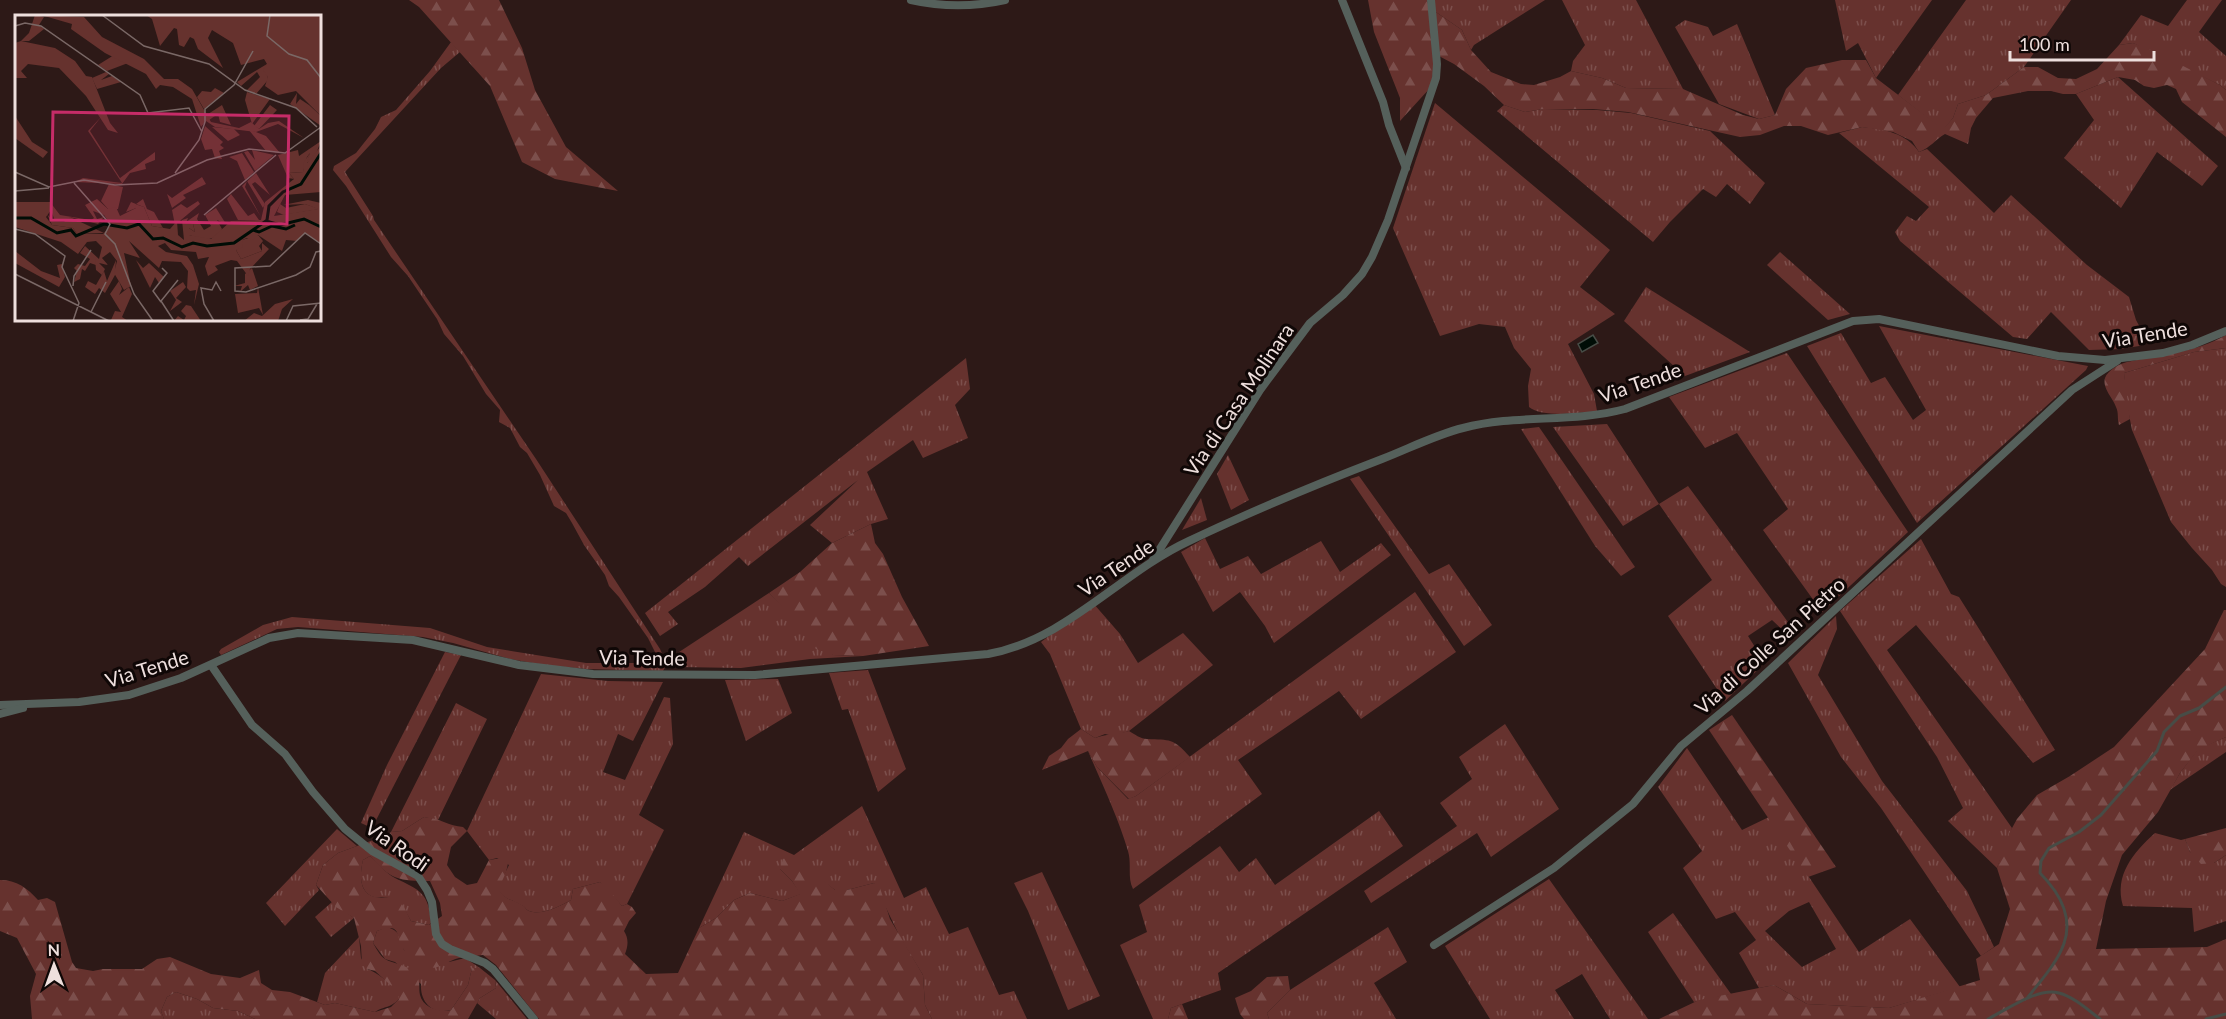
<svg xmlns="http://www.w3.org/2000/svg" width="2226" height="1019" viewBox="0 0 2226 1019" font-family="Lato,sans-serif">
<defs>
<pattern id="grass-tufts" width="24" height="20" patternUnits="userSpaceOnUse" patternTransform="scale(1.5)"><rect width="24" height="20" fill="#66322e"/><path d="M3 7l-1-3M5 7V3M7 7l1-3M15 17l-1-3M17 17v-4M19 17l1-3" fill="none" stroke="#7c4f4c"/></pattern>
<pattern id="forest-firs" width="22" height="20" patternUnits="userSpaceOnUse" patternTransform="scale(1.5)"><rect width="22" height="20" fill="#66322e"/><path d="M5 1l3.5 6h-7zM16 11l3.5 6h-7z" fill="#7c4f4c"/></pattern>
<pattern id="water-waves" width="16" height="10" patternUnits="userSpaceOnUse" patternTransform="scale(1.5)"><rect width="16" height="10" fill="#000d06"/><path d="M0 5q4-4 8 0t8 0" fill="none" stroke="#26302a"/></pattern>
</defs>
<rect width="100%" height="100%" fill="#2d1917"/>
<g fill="url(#grass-tufts)" fill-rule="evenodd">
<polygon points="1431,0 1545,0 1474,45 1471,50 1462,30 1433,10"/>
<polygon points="1562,0 1636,0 1683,89 1626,88 1602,78 1571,71 1573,61 1585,45"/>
<polygon points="1835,0 1932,0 1876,78 1858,43 1846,51"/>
<polygon points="1966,0 2071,0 2024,67 1986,95 1958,104 1953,118 1943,130 1898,95"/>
<polygon points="2187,0 2222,0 2199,32 2226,56 2226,90 2220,85 2133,43 2119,45 2141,15 2168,26"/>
<polygon points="1685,20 1708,27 1713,36 1737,24 1775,115 1759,119 1719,104 1675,27"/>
<polygon points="451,42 460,52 441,68 345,172 373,216 374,220 536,459 660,649 667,664 663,671 586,669 544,665 510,659 453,643 423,637 298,627 277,629 221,655 219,652 221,649 263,625 292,617 430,628 487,647 586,663 634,663 659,660 648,638 619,597 609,586 605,575 584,545 572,523 566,513 554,506 540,475 527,453 520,447 510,428 499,422 500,410 486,394 463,356 444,334 437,319 408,276 391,257 346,186 333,170 334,166 356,153 375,129 381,117 396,110 430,71"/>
<polygon points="2118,77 2218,166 2202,186 2157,152 2121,208 2064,158 2094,120 2076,94"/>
<path d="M1435,103L1610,250L1580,287L1615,314L1568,344L1594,394L1597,411C1580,413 1542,418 1529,407L1528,386L1531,369L1514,348L1505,327L1479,324L1440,336L1393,228Z"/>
<polygon points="1504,105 1525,112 1543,109 1597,110 1631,113 1710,131 1765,183 1750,204 1727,184 1716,197 1703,189 1670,222 1653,242 1497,111"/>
<path d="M1862,127C1884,129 1906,133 1919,152L1927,149L1994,213L2011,195L2087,265L2129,297L2136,320L2144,335L2145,345L2121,349L2089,350L2051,312L2027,339L2013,337L1900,241L1895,232L1907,216L1916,221L1929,207L1839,133Z"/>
<polygon points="1780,252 1850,314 1828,320 1767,265"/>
<polygon points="1646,287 1750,352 1685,376 1624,321"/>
<polygon points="1879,326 2088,366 2086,370 1917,523 1807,346 1841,333 1871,383 1885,377 1913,420 1926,410"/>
<polygon points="2226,348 2226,587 2221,584 2212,570 2192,548 2171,522 2132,430 2126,399 2124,373 2194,352"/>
<polygon points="1787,353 1908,532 1822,612 1763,530 1788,509 1737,433 1705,448 1669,397"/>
<polygon points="966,358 970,389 955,405 968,438 923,458 913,440 867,472 888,519 871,524 832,543 810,525 858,480 748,566 739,557 705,587 668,612 678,624 660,636 645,613"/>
<polygon points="1607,424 1659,504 1688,486 1796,633 1791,638 1772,620 1748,636 1765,663 1725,701 1668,616 1712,580 1659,504 1623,526 1553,427"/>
<polygon points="1539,427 1635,567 1621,576 1595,546 1521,429"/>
<polygon points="1228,455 1249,500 1231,510 1217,474"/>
<polygon points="1359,476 1429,574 1449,564 1492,625 1464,646 1350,479"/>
<polygon points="1201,498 1207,520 1182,530"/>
<polygon points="1205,538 1220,569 1248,556 1261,574 1321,541 1340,572 1381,543 1391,555 1274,643 1265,626 1240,592 1213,612 1181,552"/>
<polygon points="1921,539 1951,594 1959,597 2055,750 2033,763 1916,625 1887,650 2012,828 1997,868 1948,821 1963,808 1937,757 1840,611"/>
<path d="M1415,592L1456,652L1361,719L1339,691L1238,760L1262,794L1133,889C1127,877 1132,864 1128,851C1118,817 1102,784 1088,751L1097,767L1128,799L1136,796Z"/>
<polygon points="769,593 833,655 863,656 810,659 741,668 678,667 673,656"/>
<polygon points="1093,603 1120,634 1138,663 1183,633 1213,665 1129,731 1113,736 1105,734 1095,738 1081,729 1050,654 1041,642"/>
<polygon points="1836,616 1837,629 1818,675 1882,781 1967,891 1994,947 1981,956 1881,808 1841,757 1788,663"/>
<polygon points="445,652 461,655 372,828 361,823 387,765"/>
<polygon points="868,670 906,769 878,792 848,709 842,710 829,673"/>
<path d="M541,674L608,681L663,682L633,741L618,734L603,772L625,780L664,697L670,698L673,744L639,815L664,830L627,904L622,906L600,882L573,889L571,900C560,906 542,916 529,911C525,909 526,907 521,905C510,898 506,901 497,889L509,865L497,858L489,860L467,831Z"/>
<polygon points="778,679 792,713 746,741 725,680"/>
<polygon points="456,703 487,719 438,820 424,817 402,831 391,832"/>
<polygon points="1505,724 1559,809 1491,857 1477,833 1371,903 1364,891 1457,826 1440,803 1472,779 1459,757"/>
<polygon points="2226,737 2226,752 2170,790 2180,773 2198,749"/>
<path d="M1687,748L1742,830L1769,817L1859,952L1910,919L1960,987L1889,1008L1807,1004L1774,985L1759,988L1739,953L1756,940L1735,912L1716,919L1683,868L1702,851L1658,787ZM1809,902L1836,949L1802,967L1765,931L1789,911Z"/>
<polygon points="862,806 904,898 926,887 949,934 968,927 999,995 1014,991 1027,1019 932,1019 925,1005 923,975 901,939 874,883 847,890 835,890 818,877 780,869 792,881 801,894 782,901 750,893 734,900 716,918 699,928 744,832 794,855"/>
<polygon points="1379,811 1403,846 1218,973 1221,990 1171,1008 1168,1019 1153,1019 1120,945 1147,932 1139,905 1220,846 1239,872 1256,858 1275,885"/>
<polygon points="337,829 357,846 338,853 323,865 316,885 319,890 285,926 266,903"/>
<path d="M2155,833L2181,840L2185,839L2190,852L2214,863L2226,855V921L2194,932L2192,908L2123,906C2114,875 2133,853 2155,833Z"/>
<path d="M370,856C377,863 386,873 395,878C419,890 429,892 431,923L429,925L411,921C405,910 401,902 389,898C384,896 379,898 374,897C358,892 360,872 363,860Z"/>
<polygon points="1042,872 1100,996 1068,1010 1028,911 1014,883"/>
<polygon points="1549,879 1648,1019 1610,1019 1582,974 1555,990 1574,1019 1490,1019 1445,946"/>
<polygon points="332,902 354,918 331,937 315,917"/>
<polygon points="1673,913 1731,994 1694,1002 1648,932"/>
<path d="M387,927C400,931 401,938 404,950L449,962L465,958L480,968H472L468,985L451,1010C432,1015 420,1002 421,984L395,962L385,959L373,943L377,931Z"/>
<polygon points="1388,927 1407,962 1374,983 1396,1019 1269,1019 1267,1013 1290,990"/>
<path d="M359,937L361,958L367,969C377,972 391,984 399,992V999C389,1009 386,1005 375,1012L335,1003L325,1005L317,1002L325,973Z"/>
<polygon points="495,980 527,1019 496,1019 477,1003 480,998 496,988"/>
<polygon points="176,992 197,999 213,1008 238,1011 255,1019 164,1019 161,1011 167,997"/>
</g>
<g fill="url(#forest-firs)" fill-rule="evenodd">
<polygon points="409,0 499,0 522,48 535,90 566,147 618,191 555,179 522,162 490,86 419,7"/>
<path d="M1368,0H1431L1433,10L1462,30L1471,50L1491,72L1521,84L1534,85L1560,77L1571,71L1602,78L1626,88L1683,89L1743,115L1759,119L1775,115L1786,89L1806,68L1842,60H1866L1876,78L1943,129L1953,118L1958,104L1986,95L2024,67H2038L2058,78L2076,79L2097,69L2119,45L2133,43L2154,51L2220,85L2226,90V137L2182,102L2176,89L2167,85L2154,88L2144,86L2135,80L2118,77L2076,94H2063L2051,91H2028L1993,98L1976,118L1971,128L1968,144L1945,134C1936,139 1930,148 1919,152L1912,141L1893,132L1862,127L1828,135L1801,126H1784L1760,135L1740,137L1628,112L1593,109H1543L1525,112L1504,105L1484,86L1454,64L1437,55L1430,88L1400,121V98L1374,32Z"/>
<path d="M2226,335V348L2194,352L2124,373L2130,419L2119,425C2117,419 2119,413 2116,407C2113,398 2102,388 2105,378C2108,370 2119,364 2127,362C2159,355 2197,352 2226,335Z"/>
<polygon points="871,524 875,543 883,554 902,597 929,646 863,656 833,655 816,649 788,613 769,593 800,572 832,543"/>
<polygon points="2224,610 2226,610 2226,737 2198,750 2180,773 2158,812 2122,855 2106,901 2096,949 2207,947 2226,939 2226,1019 1659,1019 1699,1000 1774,985 1807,1004 1889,1008 1980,980 1976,959 1999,944 2010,909 1997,868 2006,839 2017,819 2037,795 2070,776 2114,747 2205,649"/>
<polygon points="1732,715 1836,867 1808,877 1709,730"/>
<path d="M1081,729L1095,738C1106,734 1115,735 1129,731C1134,734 1141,739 1147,739C1170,740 1173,738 1190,757L1136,796L1129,799L1097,767L1088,751L1042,770L1049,756L1061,748L1068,739Z"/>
<path d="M424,817C439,818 449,826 463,827L467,831L451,847L447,865L455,877L467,885L477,883L489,860L508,857C509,869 503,879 498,889C506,901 511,898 522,905C526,907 525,909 529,911C542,916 560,906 571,900L573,889L600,882L606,886L622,906L627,904L632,907L636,913L629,921L624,931C629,939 628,946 625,954L646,974L678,973L699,928L716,918L734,900L750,893L782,901L800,894L792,881L780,869L783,859L794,855L835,890H847L874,883L880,888L890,919L923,975L925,1005L932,1019H539L496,965L483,955C475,956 467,957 459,958C446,961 436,973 424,965C418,961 409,956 405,951C394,938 404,921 377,931L373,943C376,948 380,956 385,959C393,964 407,964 414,973C422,982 418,986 420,995C423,1008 441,1013 451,1010L468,985L472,968H480L495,980L496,988L480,998L468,1019H255L238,1011L213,1008L197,999L176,992L167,997L161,1011L164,1019H32L30,996L36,974L17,938L0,931V880C17,880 27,888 38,900L47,898L55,902L72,962L76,968L93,971L103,969H142L157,959L170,957L211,974L240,978L259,970L261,983L272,990L290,992L325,1005L335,1003L375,1012L391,1007L399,999L398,992L375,971L367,969L362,965L361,946L354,918L336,907L316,885L323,865L338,853L376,839L383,838L391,832L402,831ZM370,856C391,880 399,881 430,881L440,903L442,916L429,925L411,921L404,907L395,897C389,897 381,898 375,897C358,893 360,873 363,860Z"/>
<polygon points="2226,828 2226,855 2214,863 2201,864 2190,852 2185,839"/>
<polygon points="1288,976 1290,990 1267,1013 1269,1019 1244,1019 1240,1014 1235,998 1251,991 1267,977"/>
<polygon points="1182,1004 1188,1019 1168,1019 1171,1008"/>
</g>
<polygon fill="url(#water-waves)" stroke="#474c46" stroke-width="1.5" points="1593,335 1598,343 1582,352 1578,344"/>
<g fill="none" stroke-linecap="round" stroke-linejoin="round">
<g stroke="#474c46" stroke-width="3">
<path d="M2028,997C2055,963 2084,934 2055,891C2050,884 2046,879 2040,873L2041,861L2049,848L2079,832L2101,815L2157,751L2164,732L2180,716L2199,708L2226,687"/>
<path d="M1988,1019C2006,1010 2038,987 2059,993C2074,997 2088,1010 2100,1019"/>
<polyline points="2206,1019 2226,1014"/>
</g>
<g stroke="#55605b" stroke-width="8">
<path d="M911,0C942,7 974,7 1005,0"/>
<polyline points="1342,0 1383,102 1389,125 1406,168"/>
<polyline points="1153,560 1260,390 1310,323 1343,295 1362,274 1372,257 1388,220 1436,78 1437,64 1431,0"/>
<polyline points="211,665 252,725 285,754 313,792 345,829 372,851 418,876 427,890 432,902 436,934 442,944 450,949 485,963 493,969 534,1019"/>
<path d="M0,705L79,702L129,695L181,678L269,638L298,633L413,640L519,665L593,674L755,675L988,654C1066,640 1120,573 1189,541C1252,511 1317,484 1382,459C1408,449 1435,435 1463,428C1516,414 1572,423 1625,409L1853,321L1879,319L2058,356L2105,360L2163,353L2192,345L2226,331"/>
<polyline points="0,714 23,708"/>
<polyline points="1434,945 1554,868 1633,804 1681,746 1747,691 2072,390 2117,361"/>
</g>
</g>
<g text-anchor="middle" stroke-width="6" stroke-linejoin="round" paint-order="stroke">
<g font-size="20" fill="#eedfdd" stroke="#0f0706">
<text transform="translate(2145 335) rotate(-9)" y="7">Via Tende</text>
<text transform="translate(1640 383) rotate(-19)" y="7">Via Tende</text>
<text transform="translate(1239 400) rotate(-56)" y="7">Via di Casa Molinara</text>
<text transform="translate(1116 568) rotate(-34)" y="7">Via Tende</text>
<text transform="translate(1770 646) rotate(-42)" y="7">Via di Colle San Pietro</text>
<text transform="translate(642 658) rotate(1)" y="7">Via Tende</text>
<text transform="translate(147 669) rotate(-17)" y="7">Via Tende</text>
<text transform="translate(397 846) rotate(35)" y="7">Via Rodi</text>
</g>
</g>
<g transform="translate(15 15)">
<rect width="306" height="306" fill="#2d1917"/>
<path d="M20,0L29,2L24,10L29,14L14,26H6L14,18ZM99,40L113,48L92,56L83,50ZM252,49L253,65L241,79L232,75L245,62L242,57L226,71L222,67ZM91,57L94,59L86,65L97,61L106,67L82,74L77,63ZM200,73L209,78L189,94L182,82L187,76L196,77ZM232,77L255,84L237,109L230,85ZM282,78L281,89L285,84L294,90L306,101V111L275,89ZM207,90L216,110L205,107L203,99L194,105L190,101ZM255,90L262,95L244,114L239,111ZM86,102L75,116L105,163L140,137V145L130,149L131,154L115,158L107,169L60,167L68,163L107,168L73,116ZM190,111L208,127L205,130L209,133L204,136L207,144L200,143L197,134L190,135L186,124ZM197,112L219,114L225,120L213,126ZM233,114L251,121L265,138L251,136ZM306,126L299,144L291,148L295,138L292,142L288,157L274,158L279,164L273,163L263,140L283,135L284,141ZM237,135L259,140L240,156L229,137L233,136L240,145ZM227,138L239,157L230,165L222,146L214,142ZM241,158L255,180L240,167L237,169L250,189L248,193L232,166L230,172L246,202L227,171ZM187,162L191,169L168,180L171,183L157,193L152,179L157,183ZM94,169L108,172L103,194H93L86,186ZM216,179L233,201L239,198L244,205H223L212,184ZM128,184L132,194L139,197L148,213L137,211L129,192L121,189V193L111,197L116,187L121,189ZM183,186L185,189L160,210L157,195L166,189L172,193ZM265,189L271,193L290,189L305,194L269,200L262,197ZM201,193L211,209L202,205L207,214L204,221L191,225L174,220V213L180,217L178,209L171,207L184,198L182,204L189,215L196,211L190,200ZM32,199L38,206L49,207L55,202L89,218L62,219L58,213L37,210ZM243,220L248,226L244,231L247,236L226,244L221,235L227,225ZM70,231L84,244L81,250L75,248L70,256L67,254L65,264L59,267L62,256L59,253L63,249L70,251L75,244L65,238ZM101,245L100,260L90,278L84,273L80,279L70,272L73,266L81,270L89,256L92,266ZM121,245L128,253L134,248L149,262L144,268L140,262L135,273ZM237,253L243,271L235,275L233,270L225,277L227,271H219L230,268V259ZM104,266L107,274L104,280L114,272L117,279L107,302L113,306L96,305L100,296L106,297L95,279ZM168,267L171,272L161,283L167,287L155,296L161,285L155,276ZM243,272L248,300L244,293L223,298L220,279L242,278ZM171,290L176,291L186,306H159L163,301L169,305L171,301L166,296Z" fill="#66322e"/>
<path d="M26,0L69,2L87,22L129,44L149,64H163L177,74L196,107L224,113L236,107L244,114L253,108L264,106L289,123L263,109L241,117L200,112L191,106L186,112L177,84L158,72L145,70L141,74L131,59L90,38L56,14L57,9ZM131,0H306V101L281,76L263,80L250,71L253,62L248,55L252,49L249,44L226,50L218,28L197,15L193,23L208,53L183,34L179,24L175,22L169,32L164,30L162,14L159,13L145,31L137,4ZM6,26L40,33L60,46L71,61L77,62L95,108L103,118L93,115L71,81L44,53L13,49L6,56L12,63H0V28ZM0,101L17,127L33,137L28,143L0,123ZM306,131V177L270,180L259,201L303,194L290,189L268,190L293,185L306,188V229L290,218L282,226L271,225L267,236L243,220L238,225L232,223L227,225L228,232L221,235L226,244L247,236V228L254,234L235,254L233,261L222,246L216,245L200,251L203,255L193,261L190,251L194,242L183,244L181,237L156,235L150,228L143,231L151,237L172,241L178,250L184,269L179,290L181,275L175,276L172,273L173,256L166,247L147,246L144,253L114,226L125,243L109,238L116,271L109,275L99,258L102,246L95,237L87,243L93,250L84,248L90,254L87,260L81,255L80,244H84L87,232L81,226L72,227L63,239L46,227L0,212V187H35L45,200L76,205L79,203L70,190L82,184L93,194L101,192L105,201L121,193L120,189L129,192L137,211L155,214L162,206L163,220L169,225L167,205L173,203L171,208L178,209L180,217L174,213V220L196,224L216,206L246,205L250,187L279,164L274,158L288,157L289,147L295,138L292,148ZM36,195L40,206H53L55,202L83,209L89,202L82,204L78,196L89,200L96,210L88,219H62L58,213L37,210L31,202ZM0,236L26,256L45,263L42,250L47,249L50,262L44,272L0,248ZM278,284L267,294L263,306H229L239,298L247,301L260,289Z" fill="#66322e" fill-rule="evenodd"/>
<path fill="none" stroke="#000d06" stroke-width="3" d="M0,203H16L42,218L56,215L61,221L89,209L112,213L124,209L138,224L148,223L167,232L178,228L192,231L219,228L251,206L265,210L289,204L306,212M252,205L254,191L268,177L286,169L306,138M238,215L244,217L257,211L271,214L280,210"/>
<path fill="none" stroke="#7a6866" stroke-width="1.5" d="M87,0L129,31L194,49L230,75L281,93L302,112M255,0L252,21L274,39L292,45L306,63M0,11L10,8L26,11L125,80L133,98L174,93L187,117M0,157L34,172L69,165L100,170L142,168L192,145L234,134L270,138L306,112M160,158L184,125L190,107V94L219,70L238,36M59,168L95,209L90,219L100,229L119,279L138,306M0,176L34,173M189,200L261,140M0,214L20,219L50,241L47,252L64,288L58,306M306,229L290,218L255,251L220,253V276L231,277L281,260L295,252L301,237L306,236M0,259L94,306M58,271L59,261L76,235M146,287L138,276L152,258L147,253M76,297L91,267M285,305L293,304L302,289M159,306L146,286L163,265M199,306L189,289L186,273L197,275L201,267L206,276M271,306L278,291L306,288"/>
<path fill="#c62c68" fill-opacity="0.15" stroke="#c62c68" stroke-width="3" d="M38,97L274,101L272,209L36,205Z"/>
<rect width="306" height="306" fill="none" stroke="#eedfdd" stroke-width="3"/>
</g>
<g transform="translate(54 965) rotate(359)" stroke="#0f0706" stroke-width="4.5" paint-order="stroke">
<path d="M0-4.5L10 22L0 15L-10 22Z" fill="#eedfdd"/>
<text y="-9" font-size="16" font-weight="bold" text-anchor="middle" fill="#eedfdd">N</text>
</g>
<path d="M2010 51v9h144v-9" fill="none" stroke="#eedfdd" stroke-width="3"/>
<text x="2019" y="51" font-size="18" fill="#eedfdd" stroke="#0f0706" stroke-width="4.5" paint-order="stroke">100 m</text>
</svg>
